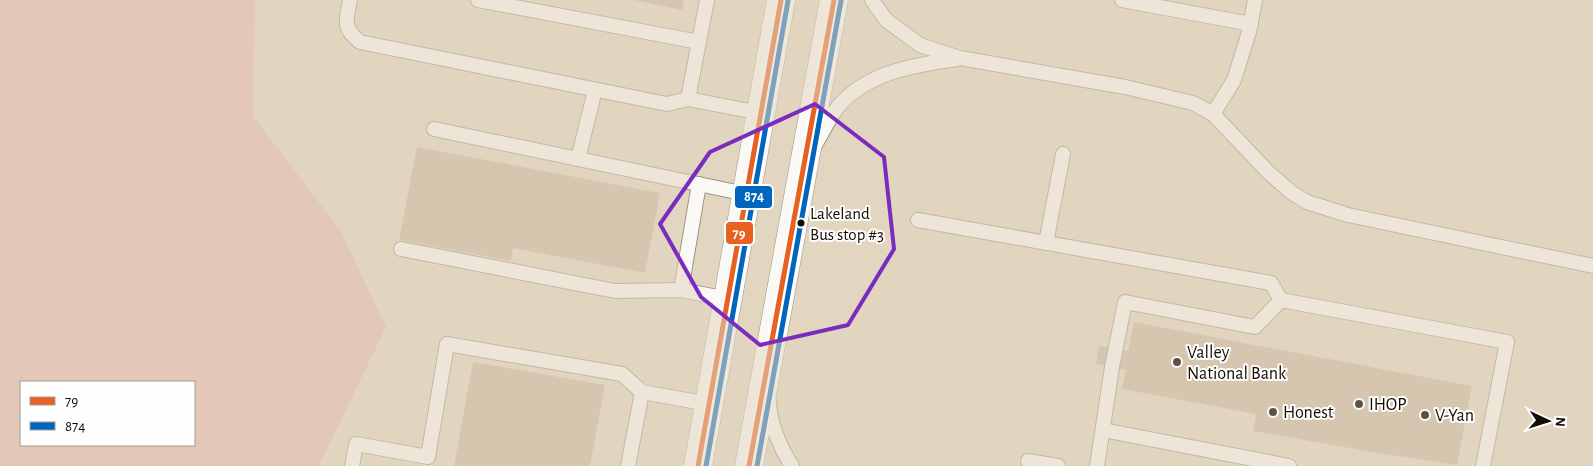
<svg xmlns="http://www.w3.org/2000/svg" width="1593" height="466" viewBox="0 0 1593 466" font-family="'Alegreya Sans',sans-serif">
<rect width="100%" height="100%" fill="#e2d6c0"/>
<path fill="#e4b9ae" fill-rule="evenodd" d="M0,0H255L253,116L341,231L386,327L319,466H0ZM21,382H194V445H21Z"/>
<g fill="#c9b49b">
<polygon points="634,0 684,0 682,10"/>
<polygon points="417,147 660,193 645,273 513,248 511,261 399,240"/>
<polygon points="1134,322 1472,386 1457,465 1378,453 1253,431 1256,414 1122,389 1126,370 1096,364 1099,346 1128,351"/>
<polygon points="473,362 605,385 590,466 454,466"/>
</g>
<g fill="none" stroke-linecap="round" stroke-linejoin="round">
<g stroke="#9d9484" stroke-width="16">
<g id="service">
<path d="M350,0C346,20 342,28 360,42L667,104L688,99"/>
<polyline points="478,0 699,42"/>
<polyline points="707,0 688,99 760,113"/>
<polyline points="872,0 886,20 920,45 960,58 1125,87 1193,103 1213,114 1268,172 1292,193 1307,202 1348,215 1593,266"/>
<polyline points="1122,0 1251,24"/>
<polyline points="1213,114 1234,80 1249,32 1255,0"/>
<polyline points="434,129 746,194"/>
<path d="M815,145C822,133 829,119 837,108C866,72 915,65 957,59"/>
<polyline points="578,159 595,90"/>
<polyline points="918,220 1271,283 1281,300 1507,342 1483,466"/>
<polyline points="1046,243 1063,154"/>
<polyline points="401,249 615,291 681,290 728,299"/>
<polyline points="681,290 699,184"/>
<path d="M769,402C770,423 780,448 792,466"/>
<polyline points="1103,430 1289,466"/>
<polyline points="1028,461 1058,466"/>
<polyline points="352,466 356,444 428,457 447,344 622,374 642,392 709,404"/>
<polyline points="628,466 642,392"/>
<polyline points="1097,466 1112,367 1125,302 1255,327 1281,300"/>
</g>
</g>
<g stroke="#9d9484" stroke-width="29">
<g id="trunk">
<polyline points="698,466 781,0"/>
<polyline points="749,466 834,0"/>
</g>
</g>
<use href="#service" stroke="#fbf9f6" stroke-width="14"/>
<use href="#trunk" stroke="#fbf9f6" stroke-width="28"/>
<g stroke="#fefefe" stroke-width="9">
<g id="bus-1">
<polyline points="698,466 781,0"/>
<polyline points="749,466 834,0"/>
</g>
</g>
<g stroke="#fefefe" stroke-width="9">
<g id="bus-2">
<polyline points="706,466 788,1"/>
<polyline points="757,466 841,1"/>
</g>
</g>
<use href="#bus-1" stroke="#e76120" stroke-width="5"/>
<use href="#bus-2" stroke="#0065bd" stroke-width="5"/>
</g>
<path d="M0 0H1593V466H0ZM815,104L884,157L894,249L848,325L760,345L701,297L660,224L710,152Z" fill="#e2d6c0" fill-opacity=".55" fill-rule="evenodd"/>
<path fill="none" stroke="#7b2cbf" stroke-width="4" stroke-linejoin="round" d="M815,104L884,157L894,249L848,325L760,345L701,297L660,224L710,152Z"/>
<circle fill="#150d02" stroke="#fefefe" stroke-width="2" cx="801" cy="223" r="4.5"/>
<g fill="#5d5344" stroke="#fefefe" stroke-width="2">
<circle cx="1177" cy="362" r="5"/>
<circle cx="1359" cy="404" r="5"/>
<circle cx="1273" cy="412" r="5"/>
<circle cx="1425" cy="415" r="5"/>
</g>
<g text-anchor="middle" stroke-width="4" stroke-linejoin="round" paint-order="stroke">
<g font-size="17" fill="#150d02" stroke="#fefefe" text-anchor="start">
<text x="810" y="219">Lakeland<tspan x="810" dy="21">Bus stop #3</tspan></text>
</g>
<g font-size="18" fill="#150d02" stroke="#fefefe" text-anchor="start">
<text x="1187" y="358">Valley<tspan x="1187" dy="21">National Bank</tspan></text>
<text x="1369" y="410">IHOP</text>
<text x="1283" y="418">Honest</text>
<text x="1435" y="421">V-Yan</text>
</g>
</g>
<g stroke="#fefefe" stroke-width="2">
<rect x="734" y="185" width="39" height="24" rx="5" fill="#0065bd"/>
<rect x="725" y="221" width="29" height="24" rx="5" fill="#e76120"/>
</g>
<g font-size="14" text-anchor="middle" font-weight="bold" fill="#fff">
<text x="754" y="201">874</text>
<text x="739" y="238">79</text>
</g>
<rect x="20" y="381" width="175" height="65" fill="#fefefe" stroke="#a19e99"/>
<rect x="30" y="397" width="25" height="8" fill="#e76120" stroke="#a19e99"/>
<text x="65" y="406" font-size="15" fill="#150d02">79</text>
<rect x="30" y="422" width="25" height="8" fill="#0065bd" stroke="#a19e99"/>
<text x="65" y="431" font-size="15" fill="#150d02">874</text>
<g transform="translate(1548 421) rotate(94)" stroke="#fefefe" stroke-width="4" paint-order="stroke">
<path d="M0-4L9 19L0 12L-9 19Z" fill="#150d02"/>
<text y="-8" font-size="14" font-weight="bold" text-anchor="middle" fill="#150d02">N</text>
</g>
</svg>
